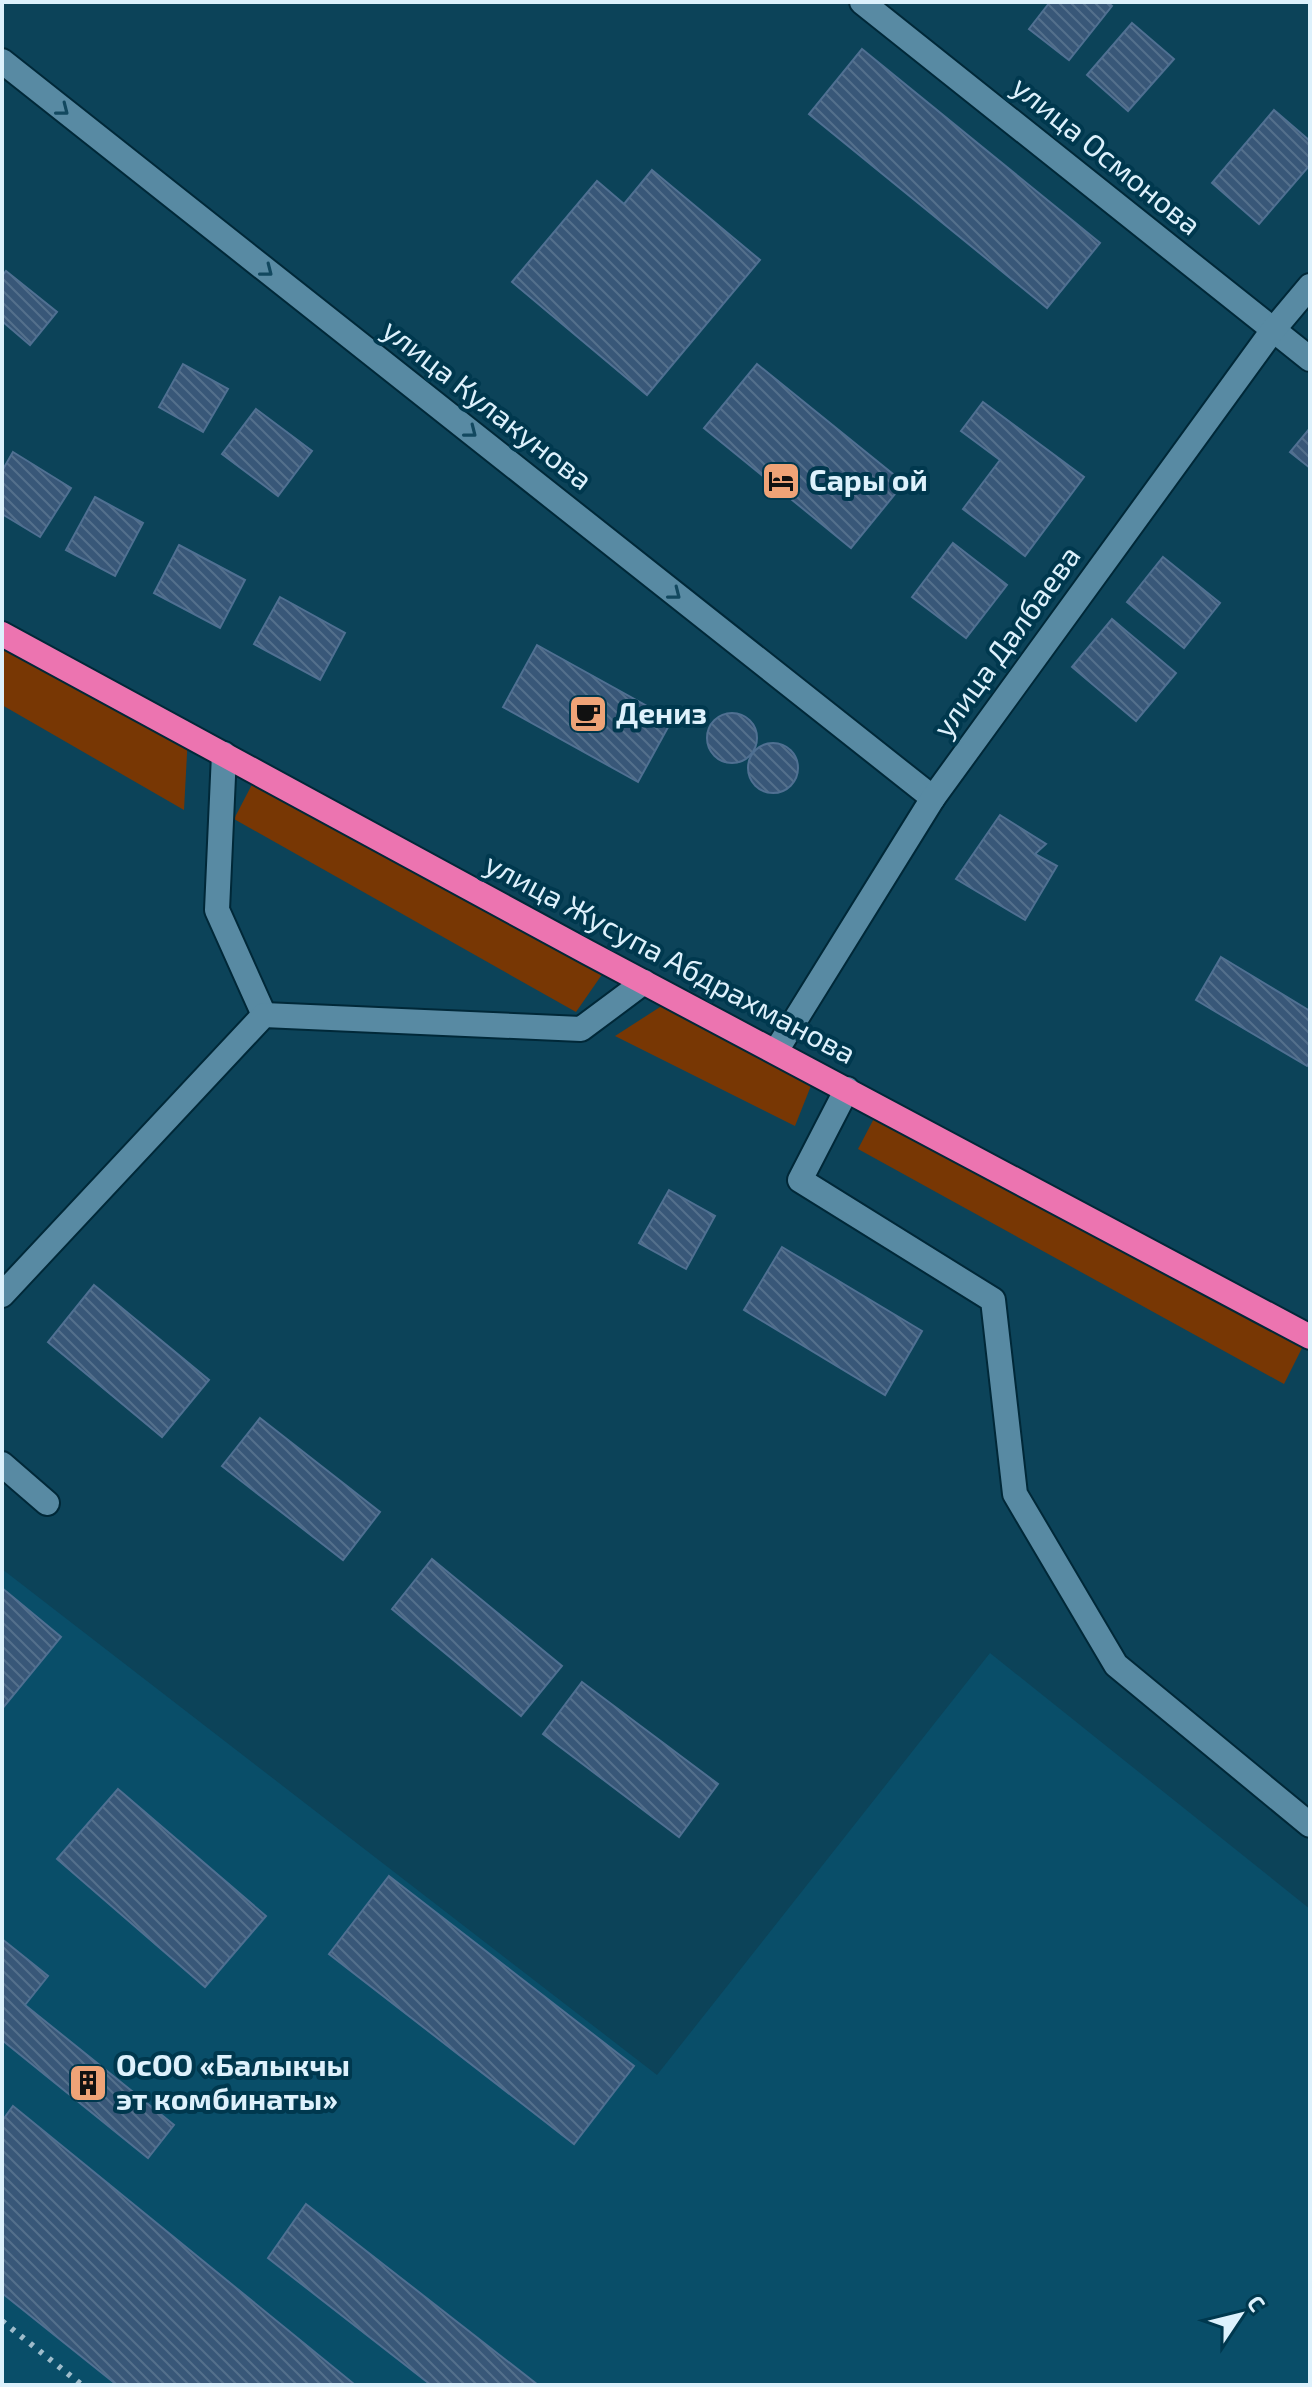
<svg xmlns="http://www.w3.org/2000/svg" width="1312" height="2387" viewBox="0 0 1312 2387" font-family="'Exo 2',sans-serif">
<defs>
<pattern id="building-back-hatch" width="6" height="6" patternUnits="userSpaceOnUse" patternTransform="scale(2)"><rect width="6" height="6" fill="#385778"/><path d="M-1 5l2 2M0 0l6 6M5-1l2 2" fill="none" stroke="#54708c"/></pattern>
</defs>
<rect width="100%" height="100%" fill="#0c4359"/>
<polygon fill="#094e69" points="2,1569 657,2075 990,1653 1310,1909 1310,2385 2,2385"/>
<g fill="#783704">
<polygon points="2,634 188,735 184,810 2,705"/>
<polygon points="258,773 610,963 576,1012 234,819"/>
<polygon points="674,998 816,1073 795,1126 615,1036"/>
<polygon points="880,1107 1308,1336 1284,1384 858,1149"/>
</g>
<g fill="url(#building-back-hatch)" stroke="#507092" stroke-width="2">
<polygon points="1050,2 1107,2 1112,6 1069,60 1029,29"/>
<polygon points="1132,23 1174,59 1128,111 1087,75"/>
<polygon points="862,49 1100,243 1047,308 809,114"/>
<polygon points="1274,110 1310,141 1310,165 1259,224 1212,183"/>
<polygon points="652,170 760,260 647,395 512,282 597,181 624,204"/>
<polygon points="6,271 57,312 30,345 2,321 2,276"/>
<polygon points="183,364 228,389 203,432 159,407"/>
<polygon points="757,364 904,483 851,548 704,428"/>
<polygon points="983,402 1084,477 1025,556 963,509 1000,460 961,431"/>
<polygon points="256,409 312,451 278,496 222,454"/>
<polygon points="1310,428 1310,468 1290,452"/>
<polygon points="13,452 71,488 40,537 2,514 2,471"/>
<polygon points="95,497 143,523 115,576 66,550"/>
<polygon points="953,543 1007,585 966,638 912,597"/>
<polygon points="179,545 245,580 220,628 154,593"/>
<polygon points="1163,557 1220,603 1184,648 1127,602"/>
<polygon points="280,597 345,633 320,680 254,644"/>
<polygon points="1112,619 1176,673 1136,721 1072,667"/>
<polygon points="537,645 672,720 638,782 503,707"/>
<circle cx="732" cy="738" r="25"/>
<circle cx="773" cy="768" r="25"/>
<polygon points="1000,815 1046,844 1035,854 1057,866 1025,920 956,879"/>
<polygon points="1221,957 1310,1011 1310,1061 1307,1066 1196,1000"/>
<polygon points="669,1190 715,1216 686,1269 639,1243"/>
<polygon points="782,1247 922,1331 885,1395 744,1310"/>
<polygon points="94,1285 209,1380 162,1437 48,1342"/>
<polygon points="260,1418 380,1512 343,1560 222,1466"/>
<polygon points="432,1559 562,1666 521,1716 392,1609"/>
<polygon points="2,1588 61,1637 2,1709"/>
<polygon points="582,1682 718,1784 679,1837 543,1734"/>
<polygon points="118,1789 266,1916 205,1987 57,1859"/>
<polygon points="389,1876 634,2066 574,2144 329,1954"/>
<polygon points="2,1939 48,1976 25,2005 174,2125 148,2158 2,2040"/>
<polygon points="13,2106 354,2384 353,2385 117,2385 2,2293 2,2121"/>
<polygon points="306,2204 538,2385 431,2385 268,2258"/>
</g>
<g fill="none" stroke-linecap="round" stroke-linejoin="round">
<g stroke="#002838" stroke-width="28">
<g id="minor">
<polyline points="862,2 1310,359"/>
<polyline points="2,61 933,798"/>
<polyline points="224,754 217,910 264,1015"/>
<polyline points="776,1051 933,798 1273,330 1310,286"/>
<polyline points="847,1089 800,1180 993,1300 1015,1494 1116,1665 1310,1825"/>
<polyline points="2,1295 264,1015 581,1029 644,982"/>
<polyline points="2,1464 47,1503"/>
</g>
</g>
<g stroke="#002838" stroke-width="28">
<polyline id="highway" points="2,634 587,952 1310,1337"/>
</g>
<use href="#minor" stroke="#588aa3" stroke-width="24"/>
<use href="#highway" stroke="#ec74b0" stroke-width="24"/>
<polyline stroke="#9ebccb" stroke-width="6" stroke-dasharray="4 8" stroke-linecap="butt" points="2,2321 82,2385"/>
</g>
<defs><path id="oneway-chevron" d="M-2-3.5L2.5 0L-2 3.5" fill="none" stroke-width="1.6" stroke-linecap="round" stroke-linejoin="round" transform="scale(2)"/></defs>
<g stroke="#12485f">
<use href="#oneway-chevron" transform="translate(63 110) rotate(38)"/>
<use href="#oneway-chevron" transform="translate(267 271) rotate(38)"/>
<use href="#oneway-chevron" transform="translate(471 432) rotate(38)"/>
<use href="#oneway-chevron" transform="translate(675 594) rotate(38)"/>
</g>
<defs>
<g id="hotel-square" transform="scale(2)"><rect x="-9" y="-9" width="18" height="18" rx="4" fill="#efa377" stroke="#00384e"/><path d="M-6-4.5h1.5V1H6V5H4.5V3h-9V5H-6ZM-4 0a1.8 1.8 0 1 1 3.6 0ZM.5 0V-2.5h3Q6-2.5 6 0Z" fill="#111"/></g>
<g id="cafe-square" transform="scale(2)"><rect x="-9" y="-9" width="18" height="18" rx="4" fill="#efa377" stroke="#00384e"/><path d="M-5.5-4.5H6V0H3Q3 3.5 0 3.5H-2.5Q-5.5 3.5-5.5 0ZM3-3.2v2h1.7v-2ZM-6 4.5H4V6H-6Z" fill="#111"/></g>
<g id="building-square" transform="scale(2)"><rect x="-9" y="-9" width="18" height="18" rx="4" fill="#efa377" stroke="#00384e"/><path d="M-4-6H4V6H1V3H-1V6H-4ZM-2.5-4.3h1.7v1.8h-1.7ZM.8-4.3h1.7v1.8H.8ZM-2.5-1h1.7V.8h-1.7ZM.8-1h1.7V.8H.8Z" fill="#111"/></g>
</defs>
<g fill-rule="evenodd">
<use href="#hotel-square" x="781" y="481"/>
<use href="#cafe-square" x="588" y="714"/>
<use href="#building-square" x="88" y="2083"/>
</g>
<g text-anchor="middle" stroke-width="8" stroke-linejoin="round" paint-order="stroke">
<g font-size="30" fill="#ddf1fc" stroke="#00384e">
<text transform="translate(1106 156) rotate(39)" y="10">улица Осмонова</text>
<text transform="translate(487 405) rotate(38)" y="10">улица Кулакунова</text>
<text transform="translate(1007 642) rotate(-54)" y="10">улица Далбаева</text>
<text transform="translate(670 959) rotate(28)" y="10">улица Жусупа Абдрахманова</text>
</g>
<g font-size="30" font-weight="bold" fill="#ddf1fc" stroke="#00384e" text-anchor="start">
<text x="809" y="491">Сары ой</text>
<text x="616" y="724">Дениз</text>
<text x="116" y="2076">ОсОО «Балыкчы<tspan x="116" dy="34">эт комбинаты»</tspan></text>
</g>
</g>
<rect width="1312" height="2387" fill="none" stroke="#ddf1fc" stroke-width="8"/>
<g transform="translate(1240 2315) rotate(55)" stroke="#00384e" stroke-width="6" paint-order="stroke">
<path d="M0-6L14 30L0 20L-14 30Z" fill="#ddf1fc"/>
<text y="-12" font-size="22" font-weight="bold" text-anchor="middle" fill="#ddf1fc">С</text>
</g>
</svg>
